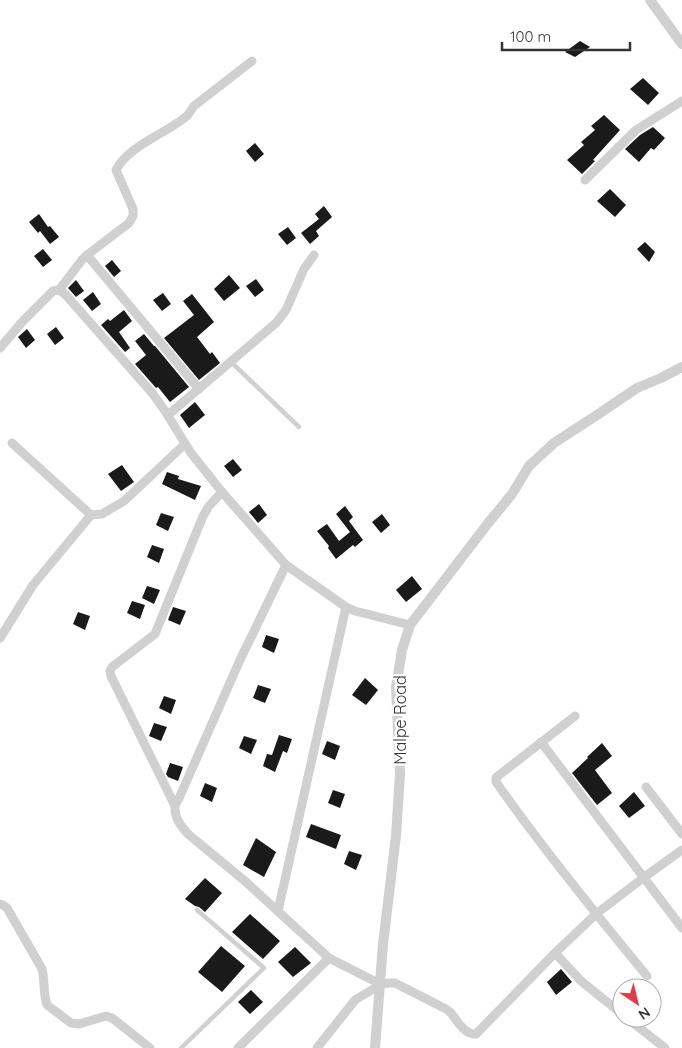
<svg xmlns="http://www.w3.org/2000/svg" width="682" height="1048" viewBox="0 0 682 1048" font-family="Quicksand,sans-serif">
<rect width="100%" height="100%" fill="#fff"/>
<g fill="#1a1a1a">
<polygon points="580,41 590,47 575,57 565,52"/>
<polygon points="643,78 659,93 648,105 630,89"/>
<polygon points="604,115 620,130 593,160 595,161 582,174 567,160 584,145 581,142 595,130 591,126"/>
<polygon points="653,127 665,138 654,150 651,148 639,162 625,149 640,135"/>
<polygon points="255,143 264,154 255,162 246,151"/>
<polygon points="610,189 626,205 615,217 597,201"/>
<polygon points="324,206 332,217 316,231 319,236 310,244 301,233 319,219 315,214"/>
<polygon points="39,214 48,227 50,226 59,237 50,244 40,231 38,233 29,222"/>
<polygon points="288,227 296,238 287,245 278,234"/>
<polygon points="645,242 655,252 649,262 637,249"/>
<polygon points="43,249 52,260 43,267 34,256"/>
<polygon points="112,260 121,271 114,277 105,266"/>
<polygon points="229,275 240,288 224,301 214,289"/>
<polygon points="256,279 264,290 255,297 246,286"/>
<polygon points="76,280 84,291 76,297 68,288"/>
<polygon points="93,292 101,304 92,311 83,300"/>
<polygon points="163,293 171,304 162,311 153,300"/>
<polygon points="192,294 214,322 197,337 210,354 212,352 220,363 199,380 164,338 194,315 183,301"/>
<polygon points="124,310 132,321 119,332 130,348 125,352 101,325 108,319 110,321"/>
<polygon points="56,327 64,338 55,345 47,334"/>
<polygon points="27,329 35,340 26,348 18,337"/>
<polygon points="144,334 154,346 155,346 189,387 170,402 158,387 156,388 135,364 146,355 135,341"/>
<polygon points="195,402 205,415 189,428 180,415"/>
<polygon points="233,459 242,470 233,477 224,466"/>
<polygon points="122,465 134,482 121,491 108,474"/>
<polygon points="167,472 179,476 178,479 201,486 195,500 162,484"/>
<polygon points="259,504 267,515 258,523 249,512"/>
<polygon points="345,506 353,517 349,521 363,540 355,547 353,545 336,559 328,548 329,546 317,531 327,524 339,541 350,532 336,514"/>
<polygon points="161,513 174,517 168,531 156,525"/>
<polygon points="382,514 390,525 381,533 372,522"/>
<polygon points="152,545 164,549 159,563 147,557"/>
<polygon points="412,576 422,589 406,602 396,590"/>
<polygon points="147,586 160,590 154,604 142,598"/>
<polygon points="132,601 145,605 140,619 127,613"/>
<polygon points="173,607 186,611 180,625 168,620"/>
<polygon points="78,612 90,616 85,630 73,624"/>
<polygon points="266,635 279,639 274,653 262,647"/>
<polygon points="365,678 378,690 366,705 352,695"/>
<polygon points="258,685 271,689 265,703 253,698"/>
<polygon points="164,696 176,700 171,714 159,708"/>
<polygon points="154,723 167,727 161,741 149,736"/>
<polygon points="279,735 292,739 287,753 283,751 275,772 263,766 267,754 272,755"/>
<polygon points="244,736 257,740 251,754 239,748"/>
<polygon points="327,741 340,746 335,760 322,754"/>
<polygon points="602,743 612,756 595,770 612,793 597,805 572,773 588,758 587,757"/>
<polygon points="170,763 183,767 178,781 168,777 166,774"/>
<polygon points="205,783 217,788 212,802 200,796"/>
<polygon points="333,790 345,794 340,808 328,803"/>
<polygon points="634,792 645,806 629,818 619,806"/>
<polygon points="311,824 341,835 336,849 306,837"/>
<polygon points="256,838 276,852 264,877 243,865"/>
<polygon points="349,851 362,855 356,870 344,864"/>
<polygon points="205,878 222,893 205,912 199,907 195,906 185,899"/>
<polygon points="250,914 280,941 263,959 232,932"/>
<polygon points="221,946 245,966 222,992 198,972"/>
<polygon points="295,947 311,963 293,977 278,962"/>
<polygon points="561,969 572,982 556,995 547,982"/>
<polygon points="251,990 263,1002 250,1014 238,1002"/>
</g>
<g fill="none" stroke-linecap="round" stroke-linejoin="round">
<g stroke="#d0d0d0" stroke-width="4.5">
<polyline points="231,362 299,427"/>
<polyline points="181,1048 264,968 197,910"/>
</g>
<g stroke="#d0d0d0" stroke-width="9">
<polyline points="585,180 636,130 682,101"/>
<polyline points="87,255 199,389"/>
<path d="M59,290L82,260L87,255L129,223L133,216V209L116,170C128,147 162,135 183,119L187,116L194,106L252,61"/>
<polyline points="0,348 23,321 53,291 59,290 65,294 153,394 165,411 191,453 222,492 286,565 346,607 355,611 410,625"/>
<polyline points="168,415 276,323 286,310 304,269 314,255"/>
<polyline points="12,443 91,515 102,514 124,501 185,444"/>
<path d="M286,565L240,660L180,796C179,799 175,804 175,807C174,818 182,827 188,834L246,882L329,958L380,984L390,983H395L446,1009L450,1012C457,1020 464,1035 476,1034L555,953L596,914L643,878L682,850"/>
<polyline points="0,638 33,585 91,515"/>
<path d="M575,716L498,776L496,778V782C543,849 595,913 647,976"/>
<polyline points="541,742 682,928"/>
<polyline points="646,787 682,834"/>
<polyline points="175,806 111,676 110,671 112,667 155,634 203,516 209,506 222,492"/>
<path d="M0,904L3,905L7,908L42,969C45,981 43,994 47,1005L71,1023L79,1024L106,1016L112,1018L150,1048"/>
<polyline points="278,911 346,607"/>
<polyline points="555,953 581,981 622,1014"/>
<polyline points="627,1018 665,1048"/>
<polyline points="238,1048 329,958"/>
<polyline points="317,1048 355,1000 380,985"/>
</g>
<g stroke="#d0d0d0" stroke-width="10">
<polyline points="650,0 682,44"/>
<polyline points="375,1048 383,944 396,836 400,774 396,687 402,650 410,625 489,522 512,494 529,466 554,443 597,415 637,388 661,378 682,367"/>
</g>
</g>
<g text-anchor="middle" stroke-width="5" stroke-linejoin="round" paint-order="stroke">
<g font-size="16" fill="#333" stroke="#fff">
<text transform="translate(400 720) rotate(-90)" y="6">Malpe Road</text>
</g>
</g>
<g transform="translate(637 1003) rotate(145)"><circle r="24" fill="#ffffff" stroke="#adadad"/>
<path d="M0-4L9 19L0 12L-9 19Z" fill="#e63946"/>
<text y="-8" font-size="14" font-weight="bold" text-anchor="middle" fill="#333333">N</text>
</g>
<path d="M502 42v8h128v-8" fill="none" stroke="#333333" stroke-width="2.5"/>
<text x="510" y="42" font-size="15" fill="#333333" stroke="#ffffff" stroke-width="4" paint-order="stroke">100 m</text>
</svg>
